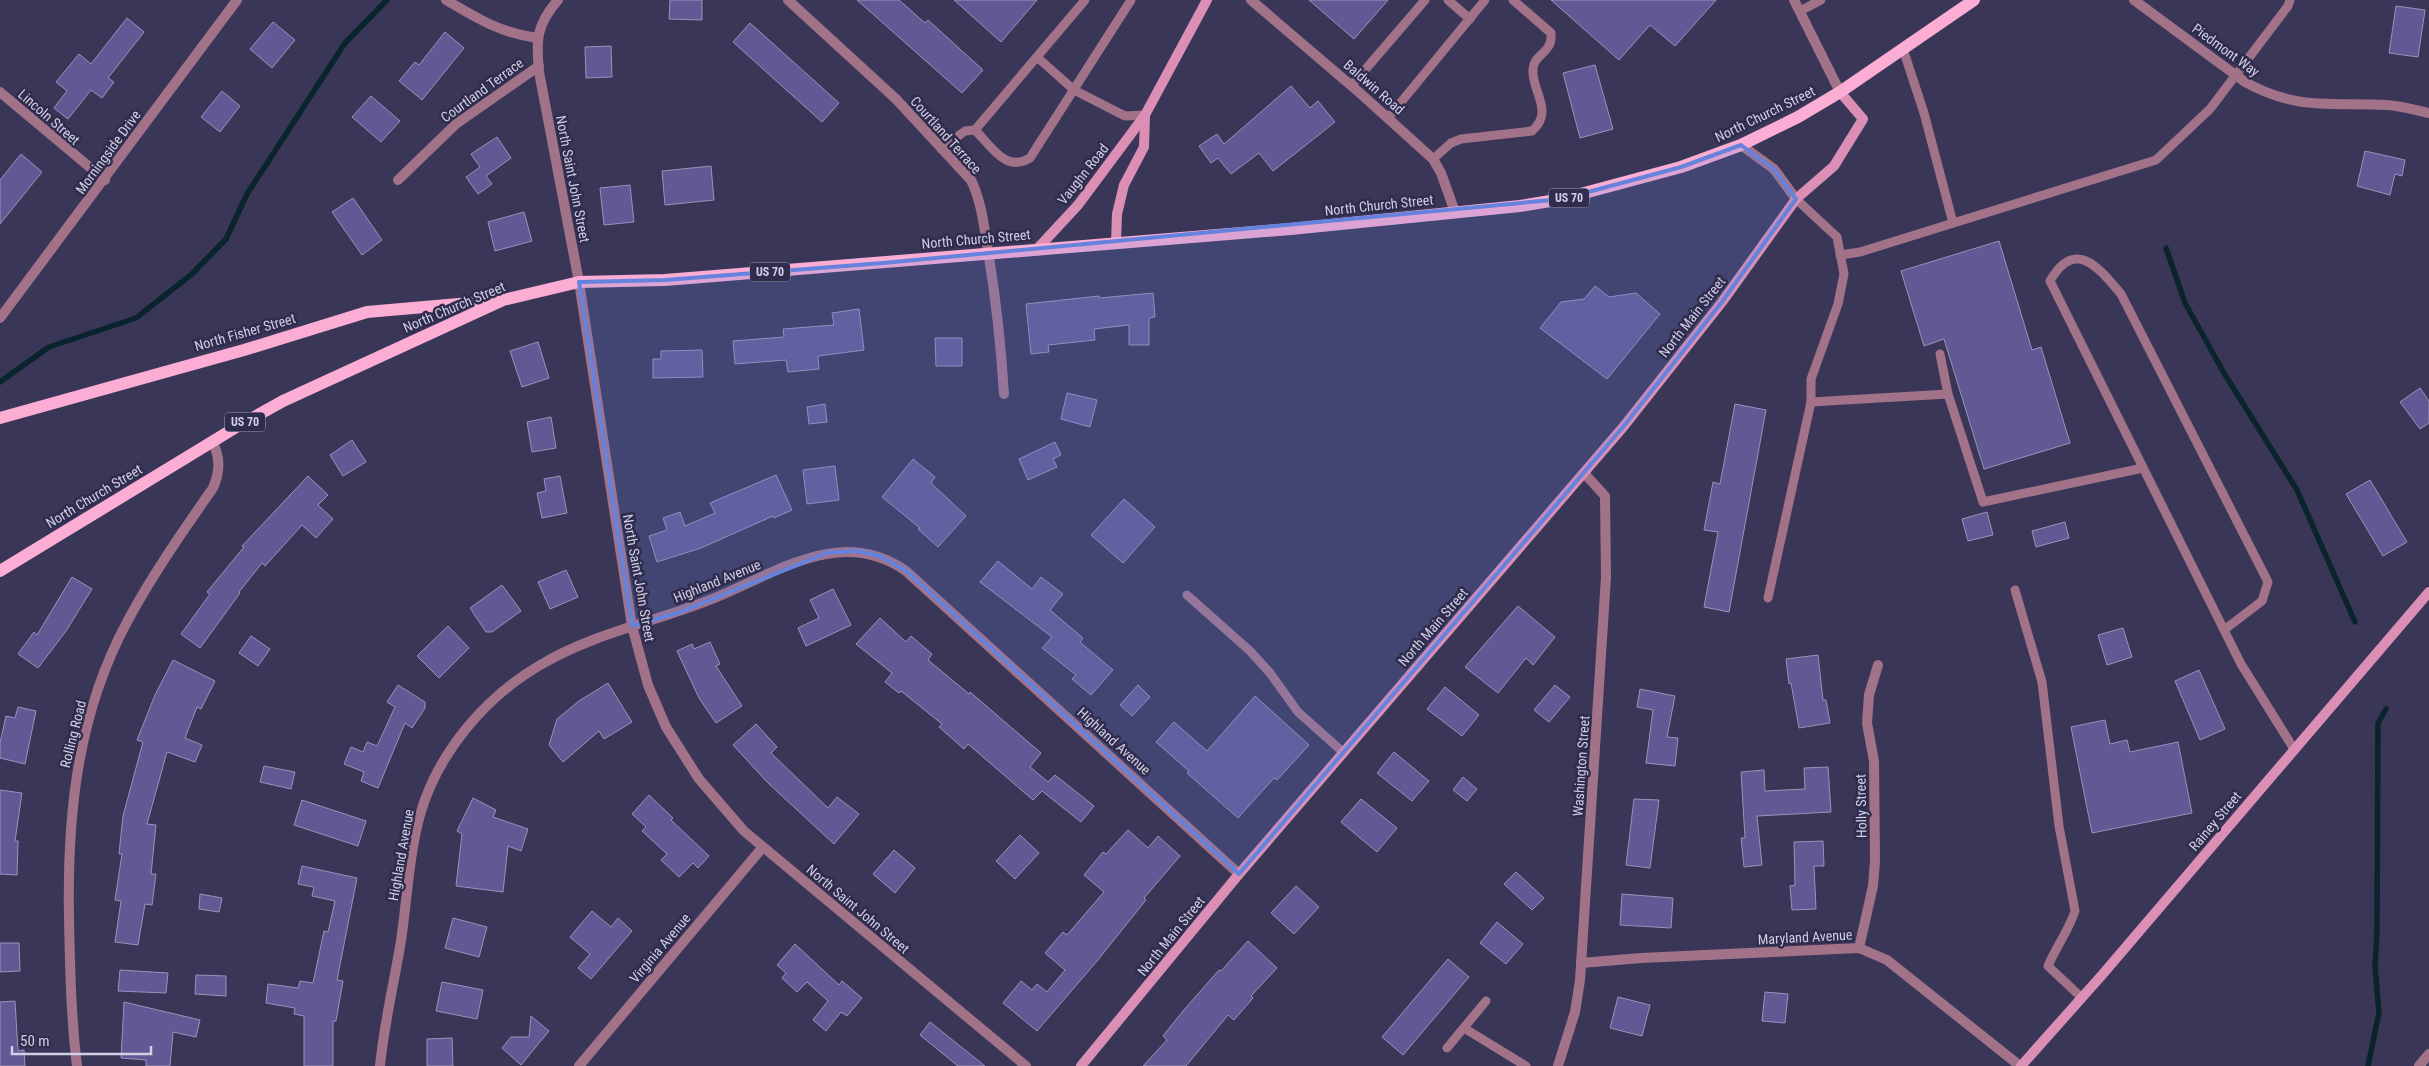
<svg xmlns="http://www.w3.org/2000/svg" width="2429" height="1066" viewBox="0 0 2429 1066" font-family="'Roboto Condensed',sans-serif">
<rect width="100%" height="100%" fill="#3a3658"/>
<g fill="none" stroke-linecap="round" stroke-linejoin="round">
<g stroke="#0a242e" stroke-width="5.5">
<polyline points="2166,248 2185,303 2224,373 2297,490 2355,622"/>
<polyline points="0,382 49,347 136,318 192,274 226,239 247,194 345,43 387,0"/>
<polyline points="2368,1066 2379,1012 2375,967 2377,931 2378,723 2386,709"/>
</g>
</g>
<g fill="#605993" stroke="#9794bb">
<polygon points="670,0 702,0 702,20 669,19"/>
<polygon points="857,0 899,0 925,23 928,20 983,70 962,93"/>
<polygon points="954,0 1037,0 1001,42"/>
<polygon points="1309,0 1388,0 1354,39"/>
<polygon points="1551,0 1716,0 1675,46 1650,25 1619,60"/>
<polygon points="2396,6 2425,10 2418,57 2389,53"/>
<polygon points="127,18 144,32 108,78 114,82 102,98 91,90 68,119 54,108 67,91 56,82 79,54 91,64"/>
<polygon points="273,22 295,40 272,68 250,49"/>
<polygon points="750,23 839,103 822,122 733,42"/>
<polygon points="445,32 464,48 422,100 399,81 415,62 419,65"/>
<polygon points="611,46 612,77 586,78 585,47"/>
<polygon points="1595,65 1613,129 1580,138 1563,73"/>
<polygon points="1291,86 1310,108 1318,101 1335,122 1273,171 1259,153 1231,174 1218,158 1211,163 1199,146 1217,134 1224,144"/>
<polygon points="222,91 240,106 220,132 201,117"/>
<polygon points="371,96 400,121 381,142 352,117"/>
<polygon points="497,137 511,158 486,176 492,184 478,194 466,177 480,167 471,154"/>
<polygon points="2365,151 2405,160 2402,176 2395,174 2390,195 2357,186"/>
<polygon points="21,154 42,172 0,224 0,180"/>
<polygon points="711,166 714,200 665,205 662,171"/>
<polygon points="630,185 634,222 604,225 600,188"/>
<polygon points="353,198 382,240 362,255 332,212"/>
<polygon points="524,212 532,241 495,251 488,222"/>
<polygon points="1999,241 2032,350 2041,347 2070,443 1984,469 1944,339 1924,346 1901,271"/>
<polygon points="1595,286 1609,297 1636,293 1660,314 1607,379 1540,328 1561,302 1584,299"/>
<polygon points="1153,293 1155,317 1149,318 1149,345 1129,345 1129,325 1094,329 1095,340 1048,345 1049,352 1031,354 1026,304 1099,296 1099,298"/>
<polygon points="859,309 864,350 818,356 819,369 788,372 786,360 735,364 733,341 784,337 783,329 834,325 832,313"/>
<polygon points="935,338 962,338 962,366 936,366"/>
<polygon points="538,342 549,378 522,387 510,351"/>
<polygon points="702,350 703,377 653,378 653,359 661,359 661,351"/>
<polygon points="2420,388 2429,401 2429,423 2420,429 2400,402"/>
<polygon points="1067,393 1097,400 1090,427 1061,419"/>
<polygon points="825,404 827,422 809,424 807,407"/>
<polygon points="1735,404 1766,410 1729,612 1704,607 1718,532 1704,530 1713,482 1720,484"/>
<polygon points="551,417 556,448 532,452 527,422"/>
<polygon points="352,440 366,462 343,476 330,455"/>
<polygon points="1055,442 1061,455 1053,459 1057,467 1028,480 1019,459"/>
<polygon points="913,459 935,477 931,483 966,516 938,547 918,529 920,528 882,497"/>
<polygon points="835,466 839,500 807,504 803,470"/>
<polygon points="776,475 792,510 774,518 773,516 701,548 657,562 649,536 667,530 663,518 680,512 685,526 715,513 710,503"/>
<polygon points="308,476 328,495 318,505 333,519 316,538 302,525 265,566 262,563 239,592 240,593 200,648 181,634 210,594 207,592 244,547 242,546"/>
<polygon points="560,476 567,513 542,518 537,493 546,491 544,479"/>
<polygon points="2370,480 2407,542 2383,556 2346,494"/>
<polygon points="1124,499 1155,527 1123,563 1091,535"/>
<polygon points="1987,512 1993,535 1968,541 1962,519"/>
<polygon points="2065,522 2069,538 2036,547 2032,531"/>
<polygon points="998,561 1032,589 1041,577 1063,594 1050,610 1083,638 1080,642 1113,670 1091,695 1072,679 1076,675 1042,648 1052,637 980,582"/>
<polygon points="566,570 578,597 550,609 538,582"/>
<polygon points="72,577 92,589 66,631 38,668 18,654 34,632 37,635"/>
<polygon points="502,585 521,611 492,632 486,632 470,608"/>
<polygon points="833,589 851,625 806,646 798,628 819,618 810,600"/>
<polygon points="1518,606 1555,637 1533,665 1526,658 1498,693 1465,667"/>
<polygon points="880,618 906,642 911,636 932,654 928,660 969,694 970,692 1041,753 1030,767 1048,782 1055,775 1094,806 1081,822 1042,791 1033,800 968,744 964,749 939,727 942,724 901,691 899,693 885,682 892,673 856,644"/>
<polygon points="448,626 469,648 439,678 417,656"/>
<polygon points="2123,628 2132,657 2107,665 2098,635"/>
<polygon points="251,636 270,649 258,666 239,653"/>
<polygon points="710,642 720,664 716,666 742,706 716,723 699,698 677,651 692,644 694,649"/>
<polygon points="1818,655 1823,700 1826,700 1830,723 1799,728 1791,683 1789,684 1786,659"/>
<polygon points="173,660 215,681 201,709 197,707 185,738 202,745 195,762 167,752 147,824 156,825 151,874 156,874 152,905 145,904 138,945 115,942 121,901 115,900 122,854 119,854 123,816 143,742 137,740 155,695"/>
<polygon points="2199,670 2225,729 2200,740 2175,681"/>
<polygon points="608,683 632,722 604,739 599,731 563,762 549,745 557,719 579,701"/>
<polygon points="398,685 425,702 425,708 412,728 405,723 378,788 361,781 364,772 344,764 351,747 363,752 367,742 377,746 395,707 387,702"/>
<polygon points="1138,685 1150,697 1132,716 1120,705"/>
<polygon points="1555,685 1570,697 1549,722 1534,710"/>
<polygon points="1445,687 1479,715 1462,736 1427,709"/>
<polygon points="1640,689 1675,696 1667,737 1678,738 1675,766 1646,763 1653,710 1637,707"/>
<polygon points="1255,696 1309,745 1277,780 1274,778 1238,818 1187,773 1189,771 1156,742 1174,722 1207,751"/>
<polygon points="18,707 36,711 25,764 0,758 0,743 6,716 15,718"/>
<polygon points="2105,720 2110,744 2127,740 2130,752 2178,742 2192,813 2092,833 2071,727"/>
<polygon points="756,724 777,747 771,753 828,808 837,797 859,814 834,844 768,783 733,745"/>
<polygon points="1394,752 1429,781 1412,801 1377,773"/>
<polygon points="264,766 295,772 291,789 260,782"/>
<polygon points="1828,767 1831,812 1757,816 1762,865 1744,867 1741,838 1745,838 1741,772 1764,770 1765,791 1805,789 1804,768"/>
<polygon points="1463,777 1477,789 1467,801 1453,790"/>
<polygon points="0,790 22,793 15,841 18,841 17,875 0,874"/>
<polygon points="649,795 673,818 671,820 709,856 698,868 693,863 679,877 661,860 667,854 642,831 646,827 632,814"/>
<polygon points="473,798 496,810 493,817 528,829 521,851 508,846 503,892 456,886 462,834 457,831"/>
<polygon points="1361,799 1397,828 1377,852 1341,822"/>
<polygon points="1634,799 1659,800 1650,868 1626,865"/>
<polygon points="302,800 366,821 358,846 294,825"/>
<polygon points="1128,830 1148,848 1158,836 1180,856 1144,898 1146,900 1097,961 1037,1031 1003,1003 1021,981 1032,990 1037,984 1047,992 1065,970 1045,953 1063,932 1067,935 1104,892 1084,875 1103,852 1106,854"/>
<polygon points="1020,835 1039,853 1015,879 996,861"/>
<polygon points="1823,841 1824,866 1814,866 1816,909 1792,910 1790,886 1795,885 1794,842"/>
<polygon points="894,850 915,868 895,893 873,874"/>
<polygon points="302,866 357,878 337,980 343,981 336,1021 333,1021 333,1066 304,1066 304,1016 294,1014 295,1008 266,1003 268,984 298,988 300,981 313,983 324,931 328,932 335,901 312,896 314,887 298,884"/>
<polygon points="1516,872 1544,898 1532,910 1504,884"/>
<polygon points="1296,886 1319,907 1294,934 1271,913"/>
<polygon points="200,894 222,898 219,912 199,909"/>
<polygon points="1622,894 1673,898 1671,928 1620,925"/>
<polygon points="592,911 611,927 618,918 632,931 591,979 578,968 590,954 570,937"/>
<polygon points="453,918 487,927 479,957 445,948"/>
<polygon points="1497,922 1523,944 1506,964 1480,943"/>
<polygon points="1248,941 1277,968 1251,996 1253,998 1234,1020 1228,1015 1186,1066 1143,1066 1167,1040 1163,1036 1183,1011 1219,970 1221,971"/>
<polygon points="0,943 19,943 20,971 0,972"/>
<polygon points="795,944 839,985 842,981 862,998 847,1016 841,1012 826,1031 813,1020 828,1001 807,982 797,992 782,978 786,973 777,965"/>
<polygon points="1448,959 1469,977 1403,1055 1382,1037"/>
<polygon points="120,970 168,973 166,993 118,991"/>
<polygon points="196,975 226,976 226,996 195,994"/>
<polygon points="442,982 483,990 477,1019 436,1011"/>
<polygon points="1765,992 1788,994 1785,1023 1762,1021"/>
<polygon points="1618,997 1650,1005 1642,1036 1610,1028"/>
<polygon points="15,1001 18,1051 24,1050 25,1066 0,1066 0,1002"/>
<polygon points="124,1002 200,1020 196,1037 173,1032 170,1066 146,1066 146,1060 121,1058"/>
<polygon points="531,1016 549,1031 521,1065 502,1048 511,1037 529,1037"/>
<polygon points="930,1022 985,1066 958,1066 920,1035"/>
<polygon points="452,1038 453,1066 427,1066 427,1039"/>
</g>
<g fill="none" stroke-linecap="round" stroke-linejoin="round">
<g stroke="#a27289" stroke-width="9">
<polyline points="1448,0 1470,19"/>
<polyline points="1800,11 1821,0"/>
<polyline points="1903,49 1924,113 1953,223"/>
<polyline points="1037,57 1074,90 1125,116 1145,115"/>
<polyline points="1352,85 1425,0"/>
<polyline points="1388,118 1485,0"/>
<path d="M975,130C991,146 1006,173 1030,158L1131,0"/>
<polyline points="941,149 965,131 975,130 1085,0"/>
<path d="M1433,159L1451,143L1461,139L1532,131C1555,111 1531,91 1533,69C1534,53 1553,54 1551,33L1513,0"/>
<polyline points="1796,199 1837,237 1844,274 1838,304 1811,379 1811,402 1948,394"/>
<polyline points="1840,255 1860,252 2156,160 2210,109 2288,6 2290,0"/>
<polyline points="1940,354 1948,394 1983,502 2143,468"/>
<path d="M2015,590L2042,682L2059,826L2075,911C2069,930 2056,947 2048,966L2082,998"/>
<polyline points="1187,595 1250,651 1270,673 1298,712 1344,753"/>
<polyline points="1768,598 1811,402"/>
<path d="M2224,630L2262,601L2268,582L2121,294C2099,268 2075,237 2050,281L2241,664L2294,749"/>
<polyline points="1464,1028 1526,1066"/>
<polyline points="1447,1048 1486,1001"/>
</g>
<g stroke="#a27289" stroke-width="10">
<path d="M446,0C477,18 500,33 537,38"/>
<path d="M558,0C536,25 536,40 539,72L579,282L632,626L648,685L666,727L699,779L744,831L1026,1066"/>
<path d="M788,0L896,99L971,180C982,203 984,227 988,251C996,299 1001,346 1004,394"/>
<polyline points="1251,0 1361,94 1433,159 1441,173 1455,212"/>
<polyline points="1794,0 1840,92"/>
<path d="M2134,0L2245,82C2297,111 2331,102 2387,105C2401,106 2415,110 2429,113"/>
<polyline points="0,92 105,180"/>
<polyline points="1741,145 1774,169 1796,199"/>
<polyline points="398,180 456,124 539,66"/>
<polyline points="0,318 237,0"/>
<polyline points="1859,948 1873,886 1875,861 1874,761 1867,723 1869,695 1878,665"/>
<polyline points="1581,963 1641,958 1859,948 1887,960 2020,1066"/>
<path d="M77,1066C71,1017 70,968 69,919C67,815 77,715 127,622C152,575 183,531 213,488C220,472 221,457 212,442"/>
<path d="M380,1066C384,1024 394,983 401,941C407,900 409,855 420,815C438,752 486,696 542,664C598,631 665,620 724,594C784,568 844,528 906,571L1239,874"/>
<polyline points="579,1066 762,848"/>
<polyline points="1558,1066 1575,1012 1580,980 1606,577 1605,496 1584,473"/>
<polyline points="2419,1066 2429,1054"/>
</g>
<g stroke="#db8fb5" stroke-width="10">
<polyline points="1116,242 1117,214 1124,185 1144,147 1145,116"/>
<polyline points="1038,248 1078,205 1145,115 1207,0"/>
<polyline points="1081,1066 1239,874 1624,426 1722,302 1796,199 1834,166 1863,119 1840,92"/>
<polyline points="2021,1066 2102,975 2429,592"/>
</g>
<g stroke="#fbadd4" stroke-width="12">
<polyline points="0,418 244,350 367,312 493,301"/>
<polyline points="0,571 238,426 283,401 503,300 579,282 665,280 1291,229 1520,206 1562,199 1681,167 1741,145 1798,117 1840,92 1974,0"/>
</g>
</g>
<path fill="#6582dd" fill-opacity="0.2" stroke="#6582dd" stroke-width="4" stroke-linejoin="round" d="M1741,145L1774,169L1796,199L1722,302L1624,426L1239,874L906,571L879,556L856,551L827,553L678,613L632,626L579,282L665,280L883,263L1562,199L1681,167Z"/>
<g text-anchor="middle" stroke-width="5" stroke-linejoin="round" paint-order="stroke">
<g fill="#302c4d" stroke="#a09eb7" stroke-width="1">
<rect x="1549" y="188.5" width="40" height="19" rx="4"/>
<rect x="750" y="262.5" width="40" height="19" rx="4"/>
<rect x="225" y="412.5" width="40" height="19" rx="4"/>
</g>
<g font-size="12" font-weight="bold" fill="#d0cfe4">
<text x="1569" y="202">US 70</text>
<text x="770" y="276">US 70</text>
<text x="245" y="426">US 70</text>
</g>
<g font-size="14" fill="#d0cfe4" stroke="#302c4d">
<text transform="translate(2226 50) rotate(36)" y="5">Piedmont Way</text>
<text transform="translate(1374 87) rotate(41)" y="5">Baldwin Road</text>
<text transform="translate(482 90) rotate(-36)" y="5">Courtland Terrace</text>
<text transform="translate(1765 114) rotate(-26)" y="5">North Church Street</text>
<text transform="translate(49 117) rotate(41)" y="5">Lincoln Street</text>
<text transform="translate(946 135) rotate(48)" y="5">Courtland Terrace</text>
<text transform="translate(108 152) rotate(-54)" y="5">Morningside Drive</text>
<text transform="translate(1083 174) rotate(-52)" y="5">Vaughn Road</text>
<text transform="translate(573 179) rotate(79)" y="5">North Saint John Street</text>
<text transform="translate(1379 205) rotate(-6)" y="5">North Church Street</text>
<text transform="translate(976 239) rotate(-5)" y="5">North Church Street</text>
<text transform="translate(454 307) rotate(-23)" y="5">North Church Street</text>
<text transform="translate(1692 317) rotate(-52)" y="5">North Main Street</text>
<text transform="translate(245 332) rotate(-16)" y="5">North Fisher Street</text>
<text transform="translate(94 496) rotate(-31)" y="5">North Church Street</text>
<text transform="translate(639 578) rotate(80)" y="5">North Saint John Street</text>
<text transform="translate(717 581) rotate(-22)" y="5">Highland Avenue</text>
<text transform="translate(1433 627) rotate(-49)" y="5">North Main Street</text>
<text transform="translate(73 734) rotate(-76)" y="5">Rolling Road</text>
<text transform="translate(1114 741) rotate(42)" y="5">Highland Avenue</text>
<text transform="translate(1581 766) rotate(-86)" y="5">Washington Street</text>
<text transform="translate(1861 806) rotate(-91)" y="5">Holly Street</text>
<text transform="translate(2215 821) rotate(-50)" y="5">Rainey Street</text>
<text transform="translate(401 855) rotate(-80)" y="5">Highland Avenue</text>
<text transform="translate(858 909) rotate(40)" y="5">North Saint John Street</text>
<text transform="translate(1171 936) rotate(-51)" y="5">North Main Street</text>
<text transform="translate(1805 937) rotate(-3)" y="5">Maryland Avenue</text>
<text transform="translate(660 948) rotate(-50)" y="5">Virginia Avenue</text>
</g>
</g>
<path d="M12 1046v8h139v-8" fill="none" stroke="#d0cfe4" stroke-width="2.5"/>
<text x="20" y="1046" font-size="15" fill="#d0cfe4" stroke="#302c4d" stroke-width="4" paint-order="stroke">50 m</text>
</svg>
